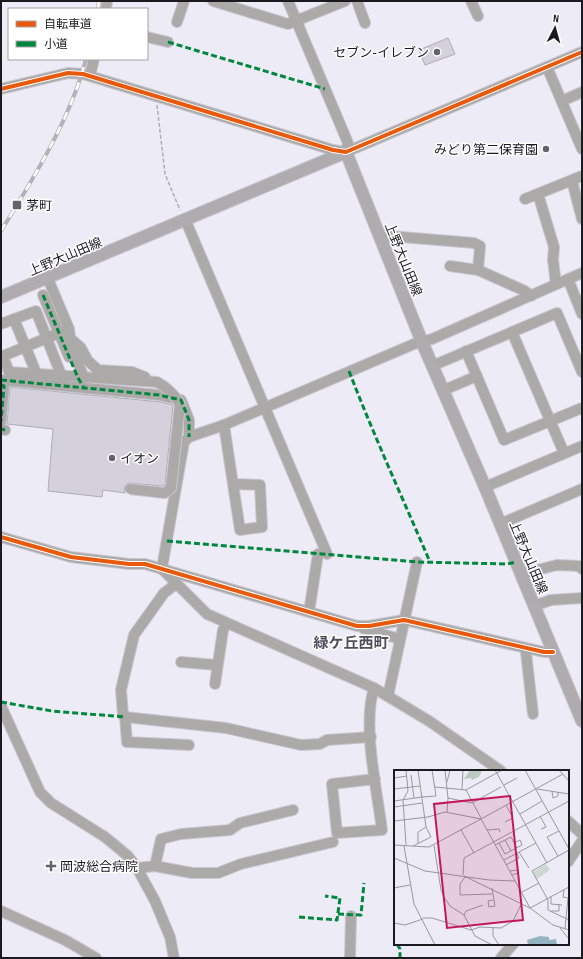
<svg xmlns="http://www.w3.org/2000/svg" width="583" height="959" viewBox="0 0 583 959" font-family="'Sofia Sans Condensed','Noto Sans JP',sans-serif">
<rect width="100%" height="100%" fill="#edebf6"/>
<g fill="#d4d1dd" stroke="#aeadb5">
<polygon points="448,38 455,54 425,65 419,50"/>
<polygon points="10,387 161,402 173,405 165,485 163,486 128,483 124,488 125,493 103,490 102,497 48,491 53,429 7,424"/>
</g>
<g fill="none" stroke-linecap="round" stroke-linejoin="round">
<g stroke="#c8c6cf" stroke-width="12">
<g id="minor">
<polyline points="213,1 288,24 345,1"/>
<polyline points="288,1 348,143 346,152"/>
<polyline points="357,1 365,23"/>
<polyline points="471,1 478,16"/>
<polyline points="106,9 107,1"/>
<polyline points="177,22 184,1"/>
<polyline points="147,37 168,42"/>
<polyline points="547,67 582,149"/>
<polyline points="90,76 94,59"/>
<polyline points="1,89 68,73 83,74 333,150 346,152 582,52"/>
<polyline points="562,101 582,92"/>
<polyline points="572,181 582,219"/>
<polyline points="538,194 554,247 553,260 556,284"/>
<polyline points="525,199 582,176"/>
<polyline points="185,219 327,554"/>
<polyline points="382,240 389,236 474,243 480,246 478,270"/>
<polyline points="450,266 478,270 525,291 531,296"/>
<polyline points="48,279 69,329 71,346 84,378"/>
<polyline points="568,279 582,314"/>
<polyline points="43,295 69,357"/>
<polyline points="14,319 37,375"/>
<polyline points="1,324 36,311 62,377"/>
<polyline points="69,329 3,356 9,372 157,382"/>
<polyline points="512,332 564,453"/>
<polyline points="71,339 81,348 88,361 98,370 132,372 145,377"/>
<polyline points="466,351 504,440 582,408"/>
<polyline points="432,366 557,313 582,372"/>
<polyline points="1,380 159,395 181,400 189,420 189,437"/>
<polyline points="1,385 4,386 1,421"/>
<polyline points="444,390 477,376"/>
<polyline points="224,425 240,530 262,527 260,485 233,484"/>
<polyline points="1,429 5,430"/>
<polyline points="485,487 582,446"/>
<polyline points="500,524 582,489"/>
<polyline points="1,537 71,557 129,564 145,564 357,626 369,626 404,620 544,652 553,652"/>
<polyline points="162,568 184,442 189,437 224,425 414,344 432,339 582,273"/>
<polyline points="162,569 207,614 374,688 429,721 501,771"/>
<polyline points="521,574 557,565 579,566 582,569"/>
<polyline points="176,584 164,593 134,635 121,690 123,715 125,717 127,742 189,745"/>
<polyline points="534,606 551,600 582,598"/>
<polyline points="309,612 318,554"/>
<polyline points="364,629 400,639"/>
<polyline points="528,649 526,653 533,714"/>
<polyline points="181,662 217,665"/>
<polyline points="215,684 223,630 227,623"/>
<path d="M374,688C362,725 377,790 382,830L337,833L332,784L375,779"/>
<polyline points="388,696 417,562"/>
<polyline points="1,706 40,792 51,803 105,837 128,856 137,868 155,901 170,937 174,958"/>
<polyline points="125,717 226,728 301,745 320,744 327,740 371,737"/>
<polyline points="568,821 582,834"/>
<polyline points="568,862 582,841"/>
<polyline points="155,866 192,873 218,873 241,864 333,842"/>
<polyline points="137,868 155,866 161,839 181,834 230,830 240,823 293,810"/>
<polyline points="1,911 65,940 96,958"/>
<polyline points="350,958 351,916"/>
<polyline points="501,958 513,944"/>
</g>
</g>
<g stroke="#c8c6cf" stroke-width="14">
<polyline id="major" points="1,297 346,152 422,342 485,487 582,721"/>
</g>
<polyline stroke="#b0adb0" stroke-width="1.5" stroke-dasharray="4 2" stroke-linecap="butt" points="157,105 165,174 180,210"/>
<use href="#minor" stroke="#aca9a9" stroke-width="10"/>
<use href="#major" stroke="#b0abaf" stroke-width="12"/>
<g stroke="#b4b2b7" stroke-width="4">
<g id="rail">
<polyline points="98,9 99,1"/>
<path d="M1,231C33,179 71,118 86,59"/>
</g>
</g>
<use href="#rail" stroke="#fff" stroke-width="2.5" stroke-dasharray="8" stroke-linecap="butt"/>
<g stroke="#c8c6cf" stroke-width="12" stroke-linecap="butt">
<path id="minor-bridge" d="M130,489L165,493L171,488L180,404C174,394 168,388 157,382"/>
</g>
<use href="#minor-bridge" stroke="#aca9a9" stroke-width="10"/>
<g stroke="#00873e" stroke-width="3" stroke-dasharray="6 3" stroke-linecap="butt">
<polyline points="168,42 325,89"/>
<polyline points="43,295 78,378 84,388"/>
<path d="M349,371C374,436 403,499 430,562"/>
<polyline points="1,380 159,395 181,400 189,420 189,437"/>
<polyline points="1,385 4,386 1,421"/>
<polyline points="1,429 5,430"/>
<polyline points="167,541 417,562 507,564 516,562"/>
<polyline points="1,702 52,711 125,717"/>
<polyline points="338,914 361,915 364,883"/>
<polyline points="299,917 337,920 340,898 325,896"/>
<polyline points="397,944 400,949 400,958"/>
</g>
<g stroke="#fff" stroke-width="6">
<g id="cycleway">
<polyline points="1,89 68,73 83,74 333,150 346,152 582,52"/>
<polyline points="1,537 71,557 129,564 145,564 357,626 369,626 404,620 544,652 553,652"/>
</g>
</g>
<use href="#cycleway" stroke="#e8590c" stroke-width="4"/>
</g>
<g fill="#64636c" stroke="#fff" stroke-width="1.5">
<circle cx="437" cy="52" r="4"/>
<circle cx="546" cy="149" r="4"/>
<rect x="12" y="200" width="10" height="10" rx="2"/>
<circle cx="112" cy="458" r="4"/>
<path d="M49 860h4v4h4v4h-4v4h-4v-4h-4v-4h4z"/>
</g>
<g text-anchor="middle" stroke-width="3" stroke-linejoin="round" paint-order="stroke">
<g font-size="13" fill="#1b1a21" stroke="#fff" text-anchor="start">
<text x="429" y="57" text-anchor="end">セブン-イレブン</text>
<text x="538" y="154" text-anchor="end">みどり第二保育園</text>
<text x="26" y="210">茅町</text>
<text x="120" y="463">イオン</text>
<text x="60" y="871">岡波総合病院</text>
</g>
<g font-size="13" fill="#1b1a21" stroke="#fff">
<text transform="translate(65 256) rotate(-23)" y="5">上野大山田線</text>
<text transform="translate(404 259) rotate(68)" y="5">上野大山田線</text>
<text transform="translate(529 557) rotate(67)" y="5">上野大山田線</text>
</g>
<g font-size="15" font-weight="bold" fill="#514e5d" stroke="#fff">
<text x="351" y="648">緑ケ丘西町</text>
</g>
</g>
<g transform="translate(394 770)">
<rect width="175" height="175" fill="#edebf6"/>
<path d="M152,94L156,100L143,109L139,102Z" fill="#cfd7d3"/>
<path d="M76,0H88L85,7L78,10L77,8L70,9Z" fill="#bccac0"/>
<path d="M146,166L155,167V170L162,169L163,175H134L133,170Z" fill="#96b4bf"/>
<path fill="none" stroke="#9997a1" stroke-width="1" d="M12,0L14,21L9,30L12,75M51,0L54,28L53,42M101,0L153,93M131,0L175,79M165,0L175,11M17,5L20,28M0,8L13,6M53,12L56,0M110,15L123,8M41,17L72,20L108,0M0,19L26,16M68,19L69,0M143,19L175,24M72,20L87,48M158,21L159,28L164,26V22M28,27L42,26L38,0M54,28L78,33L107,17M0,31L28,27M0,37L28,33M126,44L148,31M146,46L152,57L147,59M0,51L34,47L51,42L87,49L169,4M111,52L119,48L112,35M67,60L80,83M93,60L105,59L106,62M111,70L117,81M24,73V62L32,57M105,73L111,84L128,75L126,70L120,73M0,75L35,77L87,49L136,138L159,155L175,160M40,75L47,120L50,127L56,136L70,145L81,166L98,175M101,75L117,67L123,78M10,76L20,134L41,175M19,76L37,67L32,57L24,0M175,80L138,101L154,130V140L175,150M125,82L135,98M164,86L153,67L165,61M0,88L31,101L95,110L121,111M110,90L142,73M112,95L125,88L123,83M116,101L124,100V103L118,105M69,105L70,88L175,31M70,106L136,138L175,117M71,107L66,114V125L98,124M0,118L16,115M98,118L101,136L95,137L94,131L99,130M170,120L169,127L174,128L171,159M128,122L145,113M157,127V134L168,135M157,141H165V134M70,145L72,141L89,135M29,148H38L77,160L86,157L107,158L119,151L127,135M0,153L11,155L29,149M99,158V166L105,175M166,158L175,169"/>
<path fill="#c2185b" fill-opacity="0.15" stroke="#c2185b" stroke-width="2" d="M116,26L129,150L53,158L40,34Z"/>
<rect width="175" height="175" fill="none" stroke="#1b1a21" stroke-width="2"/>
</g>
<rect width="583" height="959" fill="none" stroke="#1b1a21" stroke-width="4"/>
<rect x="8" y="8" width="140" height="52" fill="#ffffff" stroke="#a4a3a6"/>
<rect x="16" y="21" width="20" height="6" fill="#e8590c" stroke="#a4a3a6"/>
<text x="44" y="28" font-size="12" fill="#1b1a21">自転車道</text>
<rect x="16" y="41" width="20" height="6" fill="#00873e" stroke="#a4a3a6"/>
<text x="44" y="48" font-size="12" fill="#1b1a21">小道</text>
<g transform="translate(555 28) rotate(6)" stroke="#ffffff" stroke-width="3" paint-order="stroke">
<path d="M0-3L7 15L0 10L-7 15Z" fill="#1b1a21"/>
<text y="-6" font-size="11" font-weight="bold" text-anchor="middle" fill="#1b1a21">N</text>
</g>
</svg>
